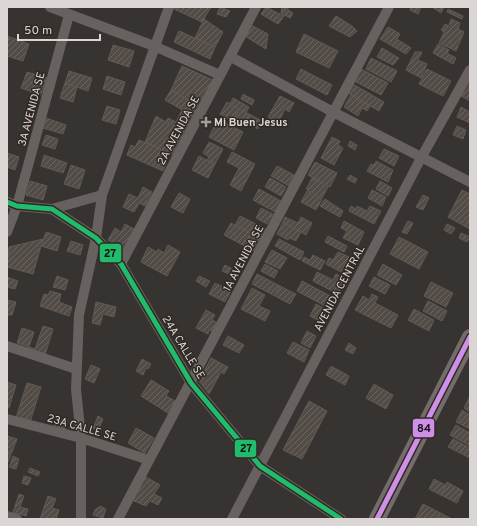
<svg xmlns="http://www.w3.org/2000/svg" width="477" height="526" viewBox="0 0 477 526" font-family="Overpass,sans-serif">
<defs>
<pattern id="building-hatch" width="6" height="6" patternUnits="userSpaceOnUse"><rect width="6" height="6" fill="#534c46"/><path d="M-1 1l2-2M0 6l6-6M5 7l2-2" fill="none" stroke="#6b6560"/></pattern>
</defs>
<rect width="100%" height="100%" fill="#373330"/>
<g fill="url(#building-hatch)" stroke="#5d5a57">
<polygon points="175,7 211,7 202,22 174,9"/>
<polygon points="220,7 230,11 226,17 217,14"/>
<polygon points="266,7 284,16 278,24 261,14"/>
<polygon points="282,7 288,7 288,10 293,13 290,18 281,13"/>
<polygon points="411,7 421,7 418,14 410,10"/>
<polygon points="432,7 444,7 441,13"/>
<polygon points="448,9 463,16 462,19 447,12"/>
<polygon points="336,16 352,26 357,31 350,37 329,26"/>
<polygon points="204,19 223,32 215,47 195,38"/>
<polygon points="451,19 460,23 458,29 464,32 456,51 439,43 444,32 441,30 445,24 449,26"/>
<polygon points="249,24 268,34 266,49 243,35"/>
<polygon points="388,27 400,34 397,39 411,48 406,54 380,39"/>
<polygon points="179,31 215,47 210,59 174,42"/>
<polygon points="304,34 338,51 329,68 296,52"/>
<polygon points="7,36 29,44 23,61 7,56"/>
<polygon points="438,44 449,50 447,53 456,58 453,64 433,53"/>
<polygon points="113,45 134,51 129,67 108,60"/>
<polygon points="382,48 399,58 393,65 377,57"/>
<polygon points="415,52 422,52 418,60 427,64 421,78 406,70"/>
<polygon points="371,58 397,71 391,82 366,69"/>
<polygon points="182,66 213,80 199,106 171,90"/>
<polygon points="301,69 332,85 327,95 296,79"/>
<polygon points="361,69 388,83 381,95 354,81"/>
<polygon points="427,69 451,81 443,96 419,84"/>
<polygon points="69,71 92,78 88,91 65,83"/>
<polygon points="27,72 47,78 41,95 21,88"/>
<polygon points="107,76 125,82 121,95 103,89"/>
<polygon points="65,83 77,87 73,102 60,98"/>
<polygon points="353,84 384,102 379,111 348,93"/>
<polygon points="467,84 470,86 470,101 461,96"/>
<polygon points="171,90 199,106 193,116 165,100"/>
<polygon points="243,94 254,100 252,105 241,99"/>
<polygon points="351,95 370,106 367,111 362,108 358,116 344,107"/>
<polygon points="280,96 294,103 289,112 285,109 278,123 268,117"/>
<polygon points="233,98 249,107 246,113 230,104"/>
<polygon points="227,102 239,109 233,121 220,114"/>
<polygon points="107,106 120,110 116,124 102,120"/>
<polygon points="461,107 470,112 470,123 457,117"/>
<polygon points="239,109 249,114 243,126 233,121"/>
<polygon points="182,110 193,116 184,132 166,121 168,118 176,122"/>
<polygon points="249,114 260,120 259,123 261,124 258,129 245,122"/>
<polygon points="156,116 184,133 172,155 145,142"/>
<polygon points="46,118 66,125 63,134 43,128"/>
<polygon points="218,119 243,132 234,150 209,137"/>
<polygon points="457,126 466,130 463,139 453,135"/>
<polygon points="46,135 58,139 55,149 42,145"/>
<polygon points="332,137 340,141 338,145 343,148 334,165 321,158"/>
<polygon points="139,140 161,149 159,154 168,159 163,171 127,155 131,145 135,147"/>
<polygon points="350,141 357,145 355,150 348,146"/>
<polygon points="209,142 223,149 215,164 207,160 209,157 203,153"/>
<polygon points="384,149 399,156 394,166 379,158"/>
<polygon points="232,152 255,164 241,191 230,185 239,168 227,162"/>
<polygon points="7,153 19,157 15,170 7,167"/>
<polygon points="44,155 67,163 63,173 41,166"/>
<polygon points="199,156 215,164 208,178 192,170"/>
<polygon points="376,161 393,170 388,182 367,171 371,164 374,165"/>
<polygon points="315,162 337,173 330,187 308,175"/>
<polygon points="71,165 85,170 79,189 64,184"/>
<polygon points="277,166 294,175 289,186 271,176"/>
<polygon points="350,175 357,179 355,183 347,179"/>
<polygon points="270,178 286,187 281,196 265,187"/>
<polygon points="312,178 328,187 322,198 306,189"/>
<polygon points="30,181 47,186 43,200 26,195"/>
<polygon points="380,181 392,188 388,196 376,189"/>
<polygon points="143,187 152,192 145,206 139,203 134,212 123,207 129,194 138,198"/>
<polygon points="259,189 281,201 275,212 253,200"/>
<polygon points="372,190 386,197 382,206 368,198"/>
<polygon points="462,190 470,194 470,229 448,217"/>
<polygon points="307,191 322,199 316,210 301,202"/>
<polygon points="179,193 190,199 183,213 171,207"/>
<polygon points="423,195 429,198 423,210 416,207"/>
<polygon points="325,199 343,211 340,217 320,206"/>
<polygon points="351,206 356,209 357,206 367,211 370,206 381,211 374,224 349,211"/>
<polygon points="261,208 273,214 267,224 256,218"/>
<polygon points="240,216 266,229 261,238 235,225"/>
<polygon points="285,217 298,223 301,217 312,223 306,235 283,222"/>
<polygon points="344,221 364,232 358,245 343,238 347,231 341,228"/>
<polygon points="408,221 413,223 407,234 402,232"/>
<polygon points="283,222 301,232 296,241 289,238 288,240 277,234"/>
<polygon points="231,223 261,238 254,251 224,235"/>
<polygon points="125,224 134,229 123,249 108,240 115,228 121,232"/>
<polygon points="447,224 455,228 451,234 444,230"/>
<polygon points="46,232 61,237 57,251 41,246"/>
<polygon points="461,233 470,237 467,242 459,238"/>
<polygon points="328,236 347,246 344,252 325,242"/>
<polygon points="399,237 428,252 419,269 390,254"/>
<polygon points="43,239 33,274 7,267 9,247"/>
<polygon points="279,239 304,252 300,260 275,246"/>
<polygon points="71,241 83,245 80,255 67,251"/>
<polygon points="168,245 180,252 167,276 141,262 148,247 157,252 158,249 164,253"/>
<polygon points="272,250 287,258 280,269 265,262"/>
<polygon points="338,252 349,257 341,272 326,264 329,258 333,260"/>
<polygon points="313,255 325,261 320,270 302,261 304,257 310,260"/>
<polygon points="265,264 278,271 274,278 261,271"/>
<polygon points="383,264 402,275 396,285 377,275"/>
<polygon points="225,265 236,271 233,276 222,271"/>
<polygon points="317,272 333,280 336,274 346,280 338,294 313,281"/>
<polygon points="257,274 280,286 275,296 252,284"/>
<polygon points="57,276 68,280 65,290 53,287"/>
<polygon points="199,276 210,281 206,287 196,281"/>
<polygon points="7,277 18,281 15,289 7,287"/>
<polygon points="374,277 390,285 385,294 369,286"/>
<polygon points="302,281 332,297 327,307 297,291"/>
<polygon points="431,282 453,293 446,307 424,296"/>
<polygon points="215,283 231,291 225,302 209,294"/>
<polygon points="280,286 296,294 290,304 275,296"/>
<polygon points="252,288 265,295 259,306 270,311 265,321 241,309"/>
<polygon points="50,291 61,294 59,302 72,307 69,316 40,306 44,294 48,295"/>
<polygon points="372,294 378,297 375,303 398,315 391,328 355,310 363,296 369,300"/>
<polygon points="7,300 16,302 12,315 7,315"/>
<polygon points="428,301 447,311 442,321 423,311"/>
<polygon points="96,302 116,307 114,317 103,314 100,325 92,323"/>
<polygon points="316,304 327,310 321,322 310,316"/>
<polygon points="414,309 434,320 429,331 408,320"/>
<polygon points="206,310 215,315 212,320 218,323 214,332 209,330 208,334 196,328"/>
<polygon points="43,326 53,329 44,358 28,353 29,347 35,349"/>
<polygon points="22,328 34,332 29,347 17,343"/>
<polygon points="307,331 316,336 310,348 301,343"/>
<polygon points="228,336 244,345 239,353 223,345"/>
<polygon points="293,342 309,350 304,362 287,353"/>
<polygon points="349,343 356,348 353,354 345,350"/>
<polygon points="211,358 228,367 224,374 221,372 209,394 199,381"/>
<polygon points="142,359 151,364 148,369 146,368 143,375 136,371"/>
<polygon points="91,365 100,369 94,383 85,379"/>
<polygon points="331,366 349,376 345,385 326,375"/>
<polygon points="151,380 169,391 166,396 175,401 168,413 141,396"/>
<polygon points="7,382 16,385 9,408 7,407"/>
<polygon points="27,383 41,387 30,422 16,418"/>
<polygon points="374,384 393,395 386,409 366,398"/>
<polygon points="470,396 470,412 464,408"/>
<polygon points="309,401 327,411 302,459 283,450"/>
<polygon points="462,410 470,415 470,429 456,422"/>
<polygon points="98,416 103,419 98,431 93,428"/>
<polygon points="57,418 67,421 64,432 53,429"/>
<polygon points="456,425 470,433 470,446 450,435"/>
<polygon points="136,428 154,438 145,453 128,443"/>
<polygon points="7,436 17,439 8,462 7,462"/>
<polygon points="453,439 470,448 470,458 448,447"/>
<polygon points="13,456 19,459 16,469 9,467"/>
<polygon points="30,468 40,472 38,476 28,472"/>
<polygon points="24,476 31,478 28,485 22,483"/>
<polygon points="144,476 160,485 154,494 162,498 158,505 150,501 146,506 132,500"/>
<polygon points="434,479 445,485 441,495 429,489"/>
<polygon points="447,482 463,491 457,503 441,495"/>
<polygon points="19,494 24,496 20,507 28,509 26,516 13,512"/>
<polygon points="48,496 56,499 52,508 59,510 56,519 40,519"/>
<polygon points="423,504 452,519 436,517 435,519 415,519"/>
<polygon points="100,506 106,509 103,518 93,515 95,510"/>
</g>
<g fill="none" stroke-linecap="round" stroke-linejoin="round">
<g stroke="#676160" stroke-width="10">
<polyline points="50,7 154,46 220,75"/>
<polyline points="231,57 333,112 470,182"/>
<polyline points="7,202 17,206 52,209 96,238 121,264 191,383 260,466 341,519"/>
<polyline points="52,209 102,195"/>
<polyline points="7,232 17,206 69,15"/>
<polyline points="121,264 256,7"/>
<polyline points="7,346 76,369"/>
<polyline points="7,419 81,438 149,460"/>
<polyline points="7,516 17,519"/>
<polyline points="81,519 81,438 76,389 79,315 96,238 102,195 169,7"/>
<polyline points="118,519 389,7"/>
<polyline points="232,519 421,158 470,70"/>
</g>
<polyline stroke="#746c6a" stroke-width="16" points="377,519 470,337"/>
<g stroke="#302823" stroke-width="8">
<polyline id="bus-1" points="7,202 17,206 52,209 96,238 121,264 191,383 260,466 341,519"/>
</g>
<g stroke="#302823" stroke-width="8">
<polyline id="bus-2" points="377,519 470,337"/>
</g>
<use href="#bus-1" stroke="#20bc6c" stroke-width="5"/>
<use href="#bus-2" stroke="#ce8fe9" stroke-width="5"/>
</g>
<path fill="#a29d9a" stroke="#302823" stroke-width="1.5" d="M204 116h4v4h4v4h-4v4h-4v-4h-4v-4h4z"/>
<g text-anchor="middle" stroke-width="3" stroke-linejoin="round" paint-order="stroke">
<g font-size="11" fill="#dbd6d3" stroke="#302823">
<text transform="translate(31 109) rotate(-75)" y="4">3A AVENIDA SE</text>
<text transform="translate(178 130) rotate(-62)" y="4">2A AVENIDA SE</text>
<text transform="translate(243 258) rotate(-62)" y="4">1A AVENIDA SE</text>
<text transform="translate(339 288) rotate(-62)" y="4">AVENIDA CENTRAL</text>
<text transform="translate(184 347) rotate(59)" y="4">24A CALLE SE</text>
<text transform="translate(82 427) rotate(16)" y="4">23A CALLE SE</text>
</g>
<g font-size="11" font-weight="bold" fill="#dbd6d3" stroke="#302823" text-anchor="start">
<text x="214" y="126">Mi Buen Jesus</text>
</g>
</g>
<g stroke="#302823" stroke-width="1.5">
<rect x="99" y="243" width="23" height="20" rx="4" fill="#20bc6c"/>
<rect x="412" y="418" width="23" height="20" rx="4" fill="#ce8fe9"/>
<rect x="234" y="439" width="23" height="19" rx="4" fill="#20bc6c"/>
</g>
<g font-size="11" text-anchor="middle" font-weight="bold" fill="#111">
<text x="110" y="257">27</text>
<text x="424" y="432">84</text>
<text x="246" y="452">27</text>
</g>
<rect width="477" height="526" fill="none" stroke="#dbd6d3" stroke-width="16"/>
<path d="M18 34v6h82v-6" fill="none" stroke="#dbd6d3" stroke-width="2"/>
<text x="24" y="34" font-size="12" fill="#dbd6d3" stroke="#302823" stroke-width="3" paint-order="stroke">50 m</text>
</svg>
